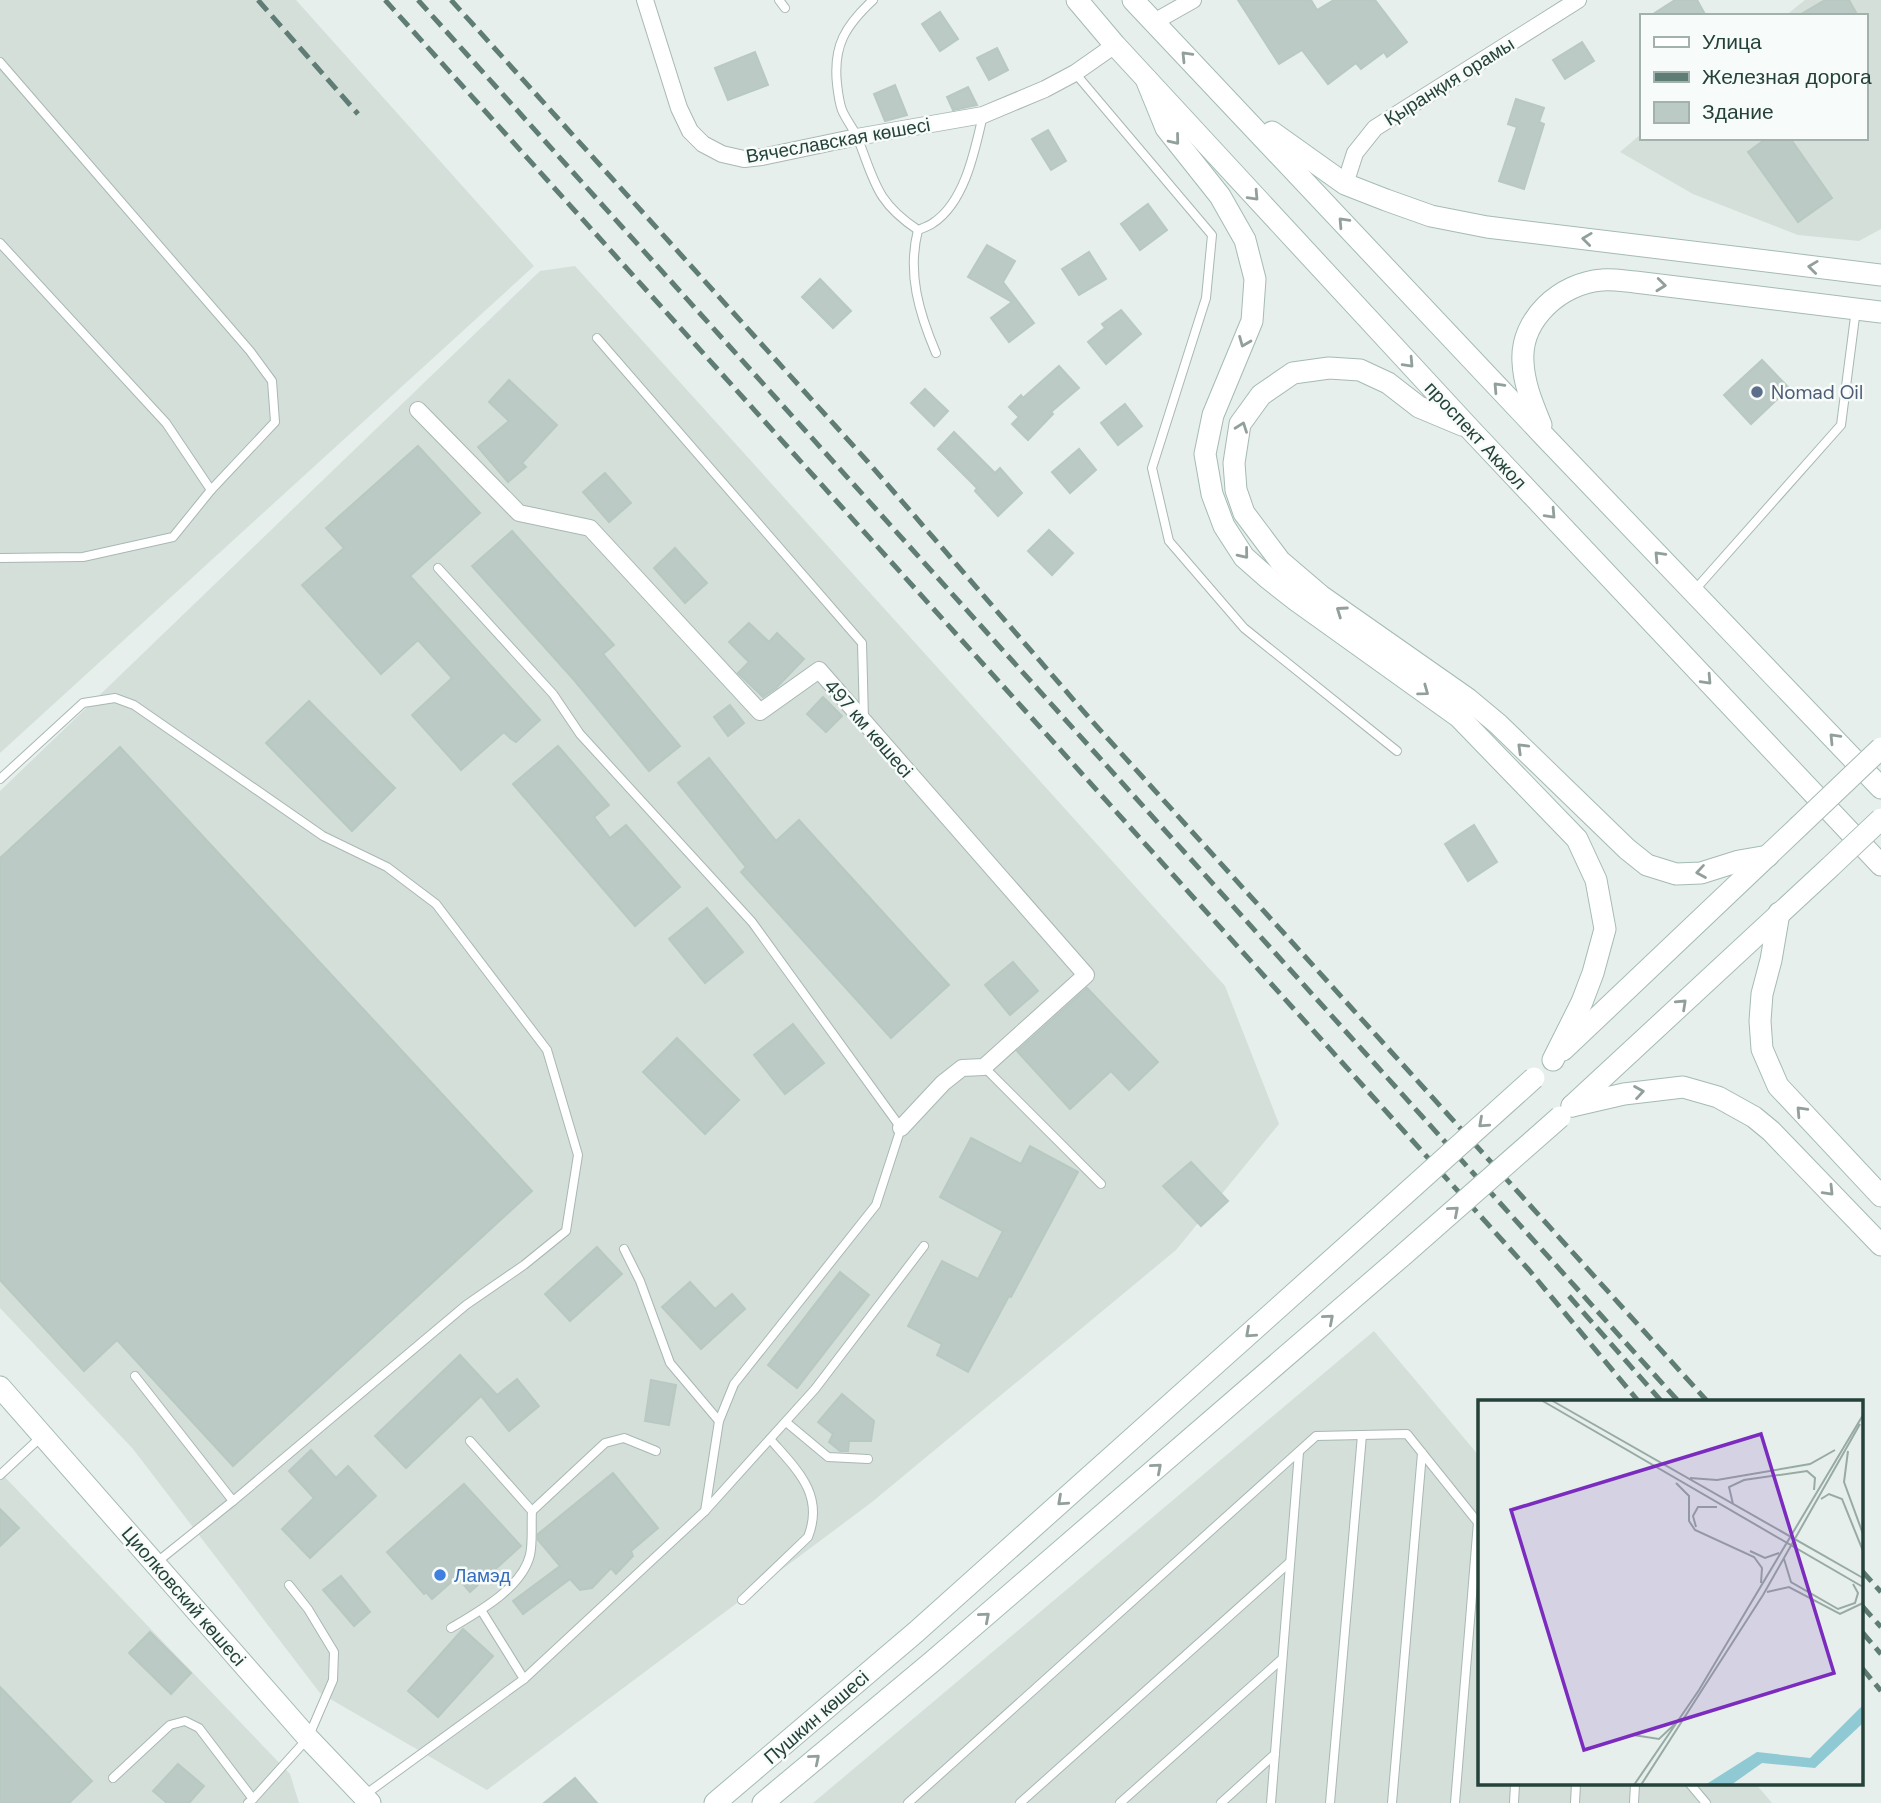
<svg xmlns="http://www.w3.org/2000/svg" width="1881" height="1803" viewBox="0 0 1881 1803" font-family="'DM Sans',sans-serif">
<rect width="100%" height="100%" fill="#e6efeb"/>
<g fill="#d4dfda">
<polygon points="0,0 296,0 534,266 0,753"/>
<polygon points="1805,0 1881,0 1881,229 1859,241 1798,235 1693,194 1620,152 1641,134 1641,138 1865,138 1865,16 1785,16"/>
<polygon points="575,266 1225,986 1279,1124 1176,1250 872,1502 487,1790 320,1693 133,1449 0,1308 0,791 540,271"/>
<polygon points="1374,1331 1480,1457 1480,1784 1756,1784 1772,1803 813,1803"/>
<polygon points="0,1472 290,1774 299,1803 0,1803"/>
</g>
<g fill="#bbcac4" stroke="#b8c9c2" stroke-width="2">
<polygon points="1238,0 1311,0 1317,10 1334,0 1375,0 1407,42 1387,57 1384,52 1361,69 1356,63 1328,84 1302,50 1279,64"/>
<polygon points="1675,0 1697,0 1706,16 1650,16"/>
<polygon points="1825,0 1849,0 1858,16 1798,16"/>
<polygon points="940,12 958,39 940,51 922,24"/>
<polygon points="1582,42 1594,61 1565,79 1553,60"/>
<polygon points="997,48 1008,70 989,80 977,58"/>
<polygon points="755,52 768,85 728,100 715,68"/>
<polygon points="895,85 907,115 885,121 874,94"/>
<polygon points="968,87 977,105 953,110 947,97"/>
<polygon points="1516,99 1544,108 1539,122 1544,124 1524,189 1499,181 1517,127 1508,124"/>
<polygon points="1048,130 1066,161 1051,170 1032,139"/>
<polygon points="1767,138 1790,138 1832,198 1798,222 1748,152"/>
<polygon points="1148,204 1167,230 1140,250 1121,224"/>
<polygon points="987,245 1015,261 1003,282 1034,323 1009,342 991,318 1012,302 968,277"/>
<polygon points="1089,252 1106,279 1079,295 1062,269"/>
<polygon points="820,279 851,311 833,328 802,297"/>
<polygon points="1121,310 1141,334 1106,364 1088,342 1105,328 1102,324"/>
<polygon points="1762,360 1789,388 1751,424 1724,395"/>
<polygon points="1059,366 1079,388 1051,412 1053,414 1028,440 1012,424 1019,417 1009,407 1021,395 1023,398"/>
<polygon points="509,380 557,425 522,463 526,467 508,482 478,447 509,421 489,402"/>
<polygon points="925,389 948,411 934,426 911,403"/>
<polygon points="1125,404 1142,426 1118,445 1101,423"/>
<polygon points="954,432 995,473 1000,468 1022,493 998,516 975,491 977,488 938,449"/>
<polygon points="418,446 480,513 410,576 540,720 516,742 511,739 504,732 461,770 412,715 452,678 418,640 381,674 302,585 344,548 326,528"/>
<polygon points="1079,449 1096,470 1070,493 1052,472"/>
<polygon points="605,473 631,503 609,522 583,492"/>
<polygon points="1049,530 1073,553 1052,575 1028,551"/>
<polygon points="512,531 614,645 603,654 680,746 649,771 574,680 472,566"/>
<polygon points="675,548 707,583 685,603 654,568"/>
<polygon points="749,623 769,642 777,633 804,659 776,688 763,697 738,673 749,662 729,642"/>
<polygon points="823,697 842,716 826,732 807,714"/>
<polygon points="309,701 395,788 352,831 266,743"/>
<polygon points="730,705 744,723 728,736 714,717"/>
<polygon points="558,746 609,805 594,817 610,838 626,825 680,887 635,926 513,784"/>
<polygon points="120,747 532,1191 233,1466 117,1340 84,1371 0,1280 0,858"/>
<polygon points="709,758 776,841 799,820 949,985 891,1038 741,872 746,867 678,783"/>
<polygon points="1474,825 1497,862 1468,881 1445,844"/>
<polygon points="707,908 743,952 705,983 669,939"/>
<polygon points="1013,962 1038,991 1010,1015 985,985"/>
<polygon points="1087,988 1158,1062 1129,1090 1111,1071 1070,1109 1017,1051"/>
<polygon points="793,1024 824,1063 785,1094 754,1055"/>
<polygon points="677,1038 739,1100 705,1134 643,1072"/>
<polygon points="971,1138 1021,1164 1030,1146 1078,1172 1011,1297 1009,1296 968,1372 937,1355 942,1344 908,1326 942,1261 978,1279 1003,1231 940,1197"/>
<polygon points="1191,1162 1228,1201 1201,1226 1163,1186"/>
<polygon points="597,1247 622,1274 570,1321 545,1294"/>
<polygon points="840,1272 869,1295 797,1388 768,1365"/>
<polygon points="690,1282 715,1309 732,1294 745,1309 701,1349 662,1307"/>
<polygon points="460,1355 497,1395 517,1379 539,1406 509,1431 481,1396 406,1468 375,1436"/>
<polygon points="651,1380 676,1385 669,1425 645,1421"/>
<polygon points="842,1394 874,1421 871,1441 849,1441 848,1451 840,1451 829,1442 833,1434 818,1422"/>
<polygon points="311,1450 336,1478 348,1466 376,1496 310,1558 282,1529 314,1498 289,1471"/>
<polygon points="613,1473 658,1528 631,1551 633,1556 616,1574 611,1568 592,1588 580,1590 570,1579 523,1614 513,1601 560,1566 538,1540 538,1534"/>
<polygon points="464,1484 521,1546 470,1592 457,1577 432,1599 426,1592 424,1594 387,1552"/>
<polygon points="0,1509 19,1528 0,1546"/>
<polygon points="341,1576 370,1612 354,1626 323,1590"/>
<polygon points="463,1629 493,1656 438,1717 408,1691"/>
<polygon points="150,1632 191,1673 171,1694 129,1653"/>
<polygon points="0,1687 92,1781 69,1803 0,1803"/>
<polygon points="178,1764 204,1786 189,1803 167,1803 153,1791"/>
<polygon points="575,1778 597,1803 544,1803"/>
</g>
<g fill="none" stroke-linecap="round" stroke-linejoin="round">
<g stroke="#a8b8b2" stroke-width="10">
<g id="lane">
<polyline points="779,0 785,8"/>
<path d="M873,0C845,26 833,46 837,84C838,93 839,102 842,110C846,120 854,129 858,139C875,182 876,202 918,230C923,228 929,226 933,223C965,202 975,150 983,115"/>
<polyline points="0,62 250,351 272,381 275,422 211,490"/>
<polyline points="1075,73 1212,235 1206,298 1152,468 1169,541 1244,628 1397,751"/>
<path d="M918,230C907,273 919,313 936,353"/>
<polyline points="0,243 166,423 211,490 173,537 83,557 0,558"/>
<polyline points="597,338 862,643 864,719"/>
<polyline points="1693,592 1841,425 1856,309"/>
<polyline points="0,779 83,703 115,698 134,705 323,836 387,867 436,904 547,1050 578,1155 566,1231 524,1265 466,1305 233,1501"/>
<polyline points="984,1067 1101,1184"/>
<polyline points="624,1249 640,1281 670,1363 719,1421"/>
<polyline points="135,1376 233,1501 157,1562"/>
<polyline points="786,1422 828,1457 868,1459"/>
<polyline points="0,1475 41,1437"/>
<polyline points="532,1511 605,1443 624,1438 656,1451"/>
<polyline points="705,1511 815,1389 924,1246"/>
<path d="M742,1600L808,1537C825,1494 796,1469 770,1439"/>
<polyline points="481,1610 524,1679"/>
<path d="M451,1628C478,1612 522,1588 530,1555C533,1542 531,1525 532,1511L470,1441"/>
<polyline points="113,1778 170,1725 185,1721 199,1728 253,1799"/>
<polyline points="1690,1784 1706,1803"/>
<polyline points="366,1794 524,1679 705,1511 719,1421 734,1384 876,1205 901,1128 752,922 580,734 553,694 438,568"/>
<polyline points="248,1803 253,1799 308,1738 333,1680 334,1652 308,1609 289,1585"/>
<polyline points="908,1803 1316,1436 1407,1434 1480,1525"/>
<polyline points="1020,1803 1290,1562"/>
<polyline points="1120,1803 1282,1659"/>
<polyline points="1221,1803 1275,1754"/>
<polyline points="1271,1803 1299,1452"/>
<polyline points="1330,1803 1362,1435"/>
<polyline points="1392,1803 1422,1453"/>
<polyline points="1455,1803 1478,1522"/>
<polyline points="1514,1803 1515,1784"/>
<polyline points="1575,1803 1576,1784"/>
<polyline points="1634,1803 1635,1784"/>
</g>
</g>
<g stroke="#a8b8b2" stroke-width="18">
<g id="street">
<polyline points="645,0 679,108 690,131 703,144 722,154 744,159 762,157 857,137 983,115 1045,89 1075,73 1115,45"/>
<polyline points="1154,22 1193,0"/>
<polyline points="1345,184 1355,153 1375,128 1578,0"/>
<polyline points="418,410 519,513 590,528 760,712 819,670 1086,975 984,1067 962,1068 943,1083 901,1128"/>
</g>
</g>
<g stroke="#a4bbb3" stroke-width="23">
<g id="secondary">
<polyline points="1077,0 1115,45 1470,429 1881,865"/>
<polyline points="1133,0 1545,437 1881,788"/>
<polyline points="1146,79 1166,128 1220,196 1245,240 1255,279 1252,321 1213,415 1205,454 1212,494 1224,526 1244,557 1269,579 1297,601 1459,717 1577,839 1596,880 1605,929 1593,973 1582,1002 1553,1060"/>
<polyline points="1272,132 1345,184 1386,200 1431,216 1487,227 1881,275"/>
<polyline points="1462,425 1419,407 1388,383 1360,370 1329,368 1293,373 1261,395 1240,424 1234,463 1236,490 1244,513 1280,561 1321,596 1468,699 1498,724 1627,849 1647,865 1676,874 1701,873 1739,861 1768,856"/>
<path d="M1541,425C1533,405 1524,385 1523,362C1520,319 1561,283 1602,280C1612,279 1624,281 1635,282L1881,312"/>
<polyline points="1779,913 1771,960 1762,994 1760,1021 1762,1049 1778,1086 1881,1196"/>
<polyline points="1563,1050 1798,827"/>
<polyline points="1572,1106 1624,1094 1683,1087 1718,1097 1754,1117 1771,1131 1881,1245"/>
<polyline points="1572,1106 1829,868"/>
<polyline points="0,1387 308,1738 370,1803"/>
<polyline points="715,1803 916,1632 1374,1222"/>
<polyline points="763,1803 933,1661 1402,1256"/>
</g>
</g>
<use href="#lane" stroke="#fff" stroke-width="8"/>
<use href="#street" stroke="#fff" stroke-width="16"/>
<use href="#secondary" stroke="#fff" stroke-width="21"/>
<g stroke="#5f7d75" stroke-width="5" stroke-dasharray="14 7" stroke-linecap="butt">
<polyline points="258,0 358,114"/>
<polyline points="385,0 1529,1270 1639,1402"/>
<polyline points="418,0 1679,1402"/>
<polyline points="451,0 868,462 1091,720 1708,1402"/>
<polyline points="1569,1296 1662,1402"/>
<polyline points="1862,1571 1881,1592"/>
<polyline points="1862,1606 1881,1627"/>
<polyline points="1862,1632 1881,1654"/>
<polyline points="1862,1668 1881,1691"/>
</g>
<g stroke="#a4bbb3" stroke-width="23" stroke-linecap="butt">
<g id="secondary-bridge">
<polyline points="1798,827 1881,748"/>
<polyline points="1829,868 1881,819"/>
<polyline points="1374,1222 1534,1078"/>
<polyline points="1402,1256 1560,1117"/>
</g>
</g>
<use href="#secondary-bridge" stroke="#fff" stroke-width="21"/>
</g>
<defs><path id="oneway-chevron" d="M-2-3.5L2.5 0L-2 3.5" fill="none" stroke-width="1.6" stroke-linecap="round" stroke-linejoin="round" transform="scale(1.75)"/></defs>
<g stroke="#92a09c">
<use href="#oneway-chevron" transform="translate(1186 56) rotate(-134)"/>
<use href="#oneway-chevron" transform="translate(1175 140) rotate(51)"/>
<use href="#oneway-chevron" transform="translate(1254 196) rotate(47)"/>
<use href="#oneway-chevron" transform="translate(1343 222) rotate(-133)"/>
<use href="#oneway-chevron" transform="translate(1587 239) rotate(-173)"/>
<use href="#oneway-chevron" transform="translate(1813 267) rotate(-173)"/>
<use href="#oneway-chevron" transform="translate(1661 285) rotate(6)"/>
<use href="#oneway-chevron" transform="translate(1244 342) rotate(112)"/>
<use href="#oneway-chevron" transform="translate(1409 363) rotate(47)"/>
<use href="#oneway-chevron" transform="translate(1498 387) rotate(-133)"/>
<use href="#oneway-chevron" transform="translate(1242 427) rotate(-70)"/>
<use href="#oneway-chevron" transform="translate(1551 514) rotate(47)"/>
<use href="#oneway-chevron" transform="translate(1244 554) rotate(51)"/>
<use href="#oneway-chevron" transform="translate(1659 556) rotate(-134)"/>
<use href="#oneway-chevron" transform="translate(1341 611) rotate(-145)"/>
<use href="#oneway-chevron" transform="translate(1707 680) rotate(47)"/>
<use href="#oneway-chevron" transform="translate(1424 691) rotate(36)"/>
<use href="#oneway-chevron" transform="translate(1834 738) rotate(-134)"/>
<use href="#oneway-chevron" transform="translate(1522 748) rotate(-136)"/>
<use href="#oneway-chevron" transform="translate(1701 872) rotate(171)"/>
<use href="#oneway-chevron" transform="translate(1682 1004) rotate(-43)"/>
<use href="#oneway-chevron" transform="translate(1639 1092) rotate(-9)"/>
<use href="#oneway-chevron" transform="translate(1801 1111) rotate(-133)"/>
<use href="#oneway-chevron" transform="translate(1483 1123) rotate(138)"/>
<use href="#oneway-chevron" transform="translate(1829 1191) rotate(46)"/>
<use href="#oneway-chevron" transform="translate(1454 1211) rotate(-41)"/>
<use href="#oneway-chevron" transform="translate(1329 1319) rotate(-41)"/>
<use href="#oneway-chevron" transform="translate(1250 1333) rotate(138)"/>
<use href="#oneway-chevron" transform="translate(1157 1468) rotate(-41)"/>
<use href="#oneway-chevron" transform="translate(1062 1501) rotate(138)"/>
<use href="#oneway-chevron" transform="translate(985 1617) rotate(-41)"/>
<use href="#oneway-chevron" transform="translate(815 1759) rotate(-40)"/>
</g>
<circle fill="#5c6f8a" stroke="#f7fbf9" stroke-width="2.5" cx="1757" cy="392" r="7"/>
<circle fill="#3f7fe0" stroke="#f7fbf9" stroke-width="2.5" cx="440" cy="1575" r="7"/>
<g text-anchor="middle" stroke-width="5" stroke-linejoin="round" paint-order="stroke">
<g font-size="19" fill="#24423a" stroke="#f7fbf9">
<text transform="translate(1449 81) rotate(-32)" y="7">Қыранқия орамы</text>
<text transform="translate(838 140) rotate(-10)" y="7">Вячеславская көшесі</text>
<text transform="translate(1476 435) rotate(47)" y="7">проспект Акжол</text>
<text transform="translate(869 728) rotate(49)" y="7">497 км көшесі</text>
<text transform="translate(184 1596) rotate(49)" y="7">Циолковский көшесі</text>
<text transform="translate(816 1717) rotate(-41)" y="7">Пушкин көшесі</text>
</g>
<g font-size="19" fill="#4e5e75" stroke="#f7fbf9" text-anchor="start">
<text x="1771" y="399">Nomad Oil</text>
</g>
<g font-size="19" fill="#366cbe" stroke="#f7fbf9" text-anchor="start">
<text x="454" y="1582">Ламэд</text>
</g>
</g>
<g transform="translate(1478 1400)">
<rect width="385" height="385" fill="#e6efeb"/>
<path d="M385,305V323L337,368L284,363L253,385H227L279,352L332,358Z" fill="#8ec9d4"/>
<path fill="none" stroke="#98aaa4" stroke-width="2" d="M63,0L385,187M73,0L385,178M370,51L366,82L385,134M212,78L239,80L332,64L357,50M198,83L211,96V121L217,130L276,157L284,168L283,183M343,99L351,94L364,99L385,151M255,104L251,87L266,80L329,71L337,78L336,90M218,127L215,116L220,107H239M272,151L287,158L301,153M306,159L313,182L360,209L377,203L380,193L375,184M289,192L311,187L362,214L385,203M155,335L181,339L199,322M156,385L221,290L385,15M163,385L285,195L382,24"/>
<path fill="#7b2cbf" fill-opacity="0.15" stroke="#7b2cbf" stroke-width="3.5" d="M283,34L356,273L106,350L33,110Z"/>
<rect width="385" height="385" fill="none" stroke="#24423a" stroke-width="3.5"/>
</g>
<rect x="1640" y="14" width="228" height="126" fill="#f7fbf9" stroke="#a3b1ad" stroke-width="2"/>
<rect x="1654" y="37" width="35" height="10" fill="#ffffff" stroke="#a3b1ad" stroke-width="2"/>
<text x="1702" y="49" font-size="21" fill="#24423a">Улица</text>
<rect x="1654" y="72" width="35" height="10" fill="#5f7d75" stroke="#a3b1ad" stroke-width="2"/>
<text x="1702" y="84" font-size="21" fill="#24423a">Железная дорога</text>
<rect x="1654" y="102" width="35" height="21" fill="#bbcac4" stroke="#a3b1ad" stroke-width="2"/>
<text x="1702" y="119" font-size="21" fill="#24423a">Здание</text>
</svg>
